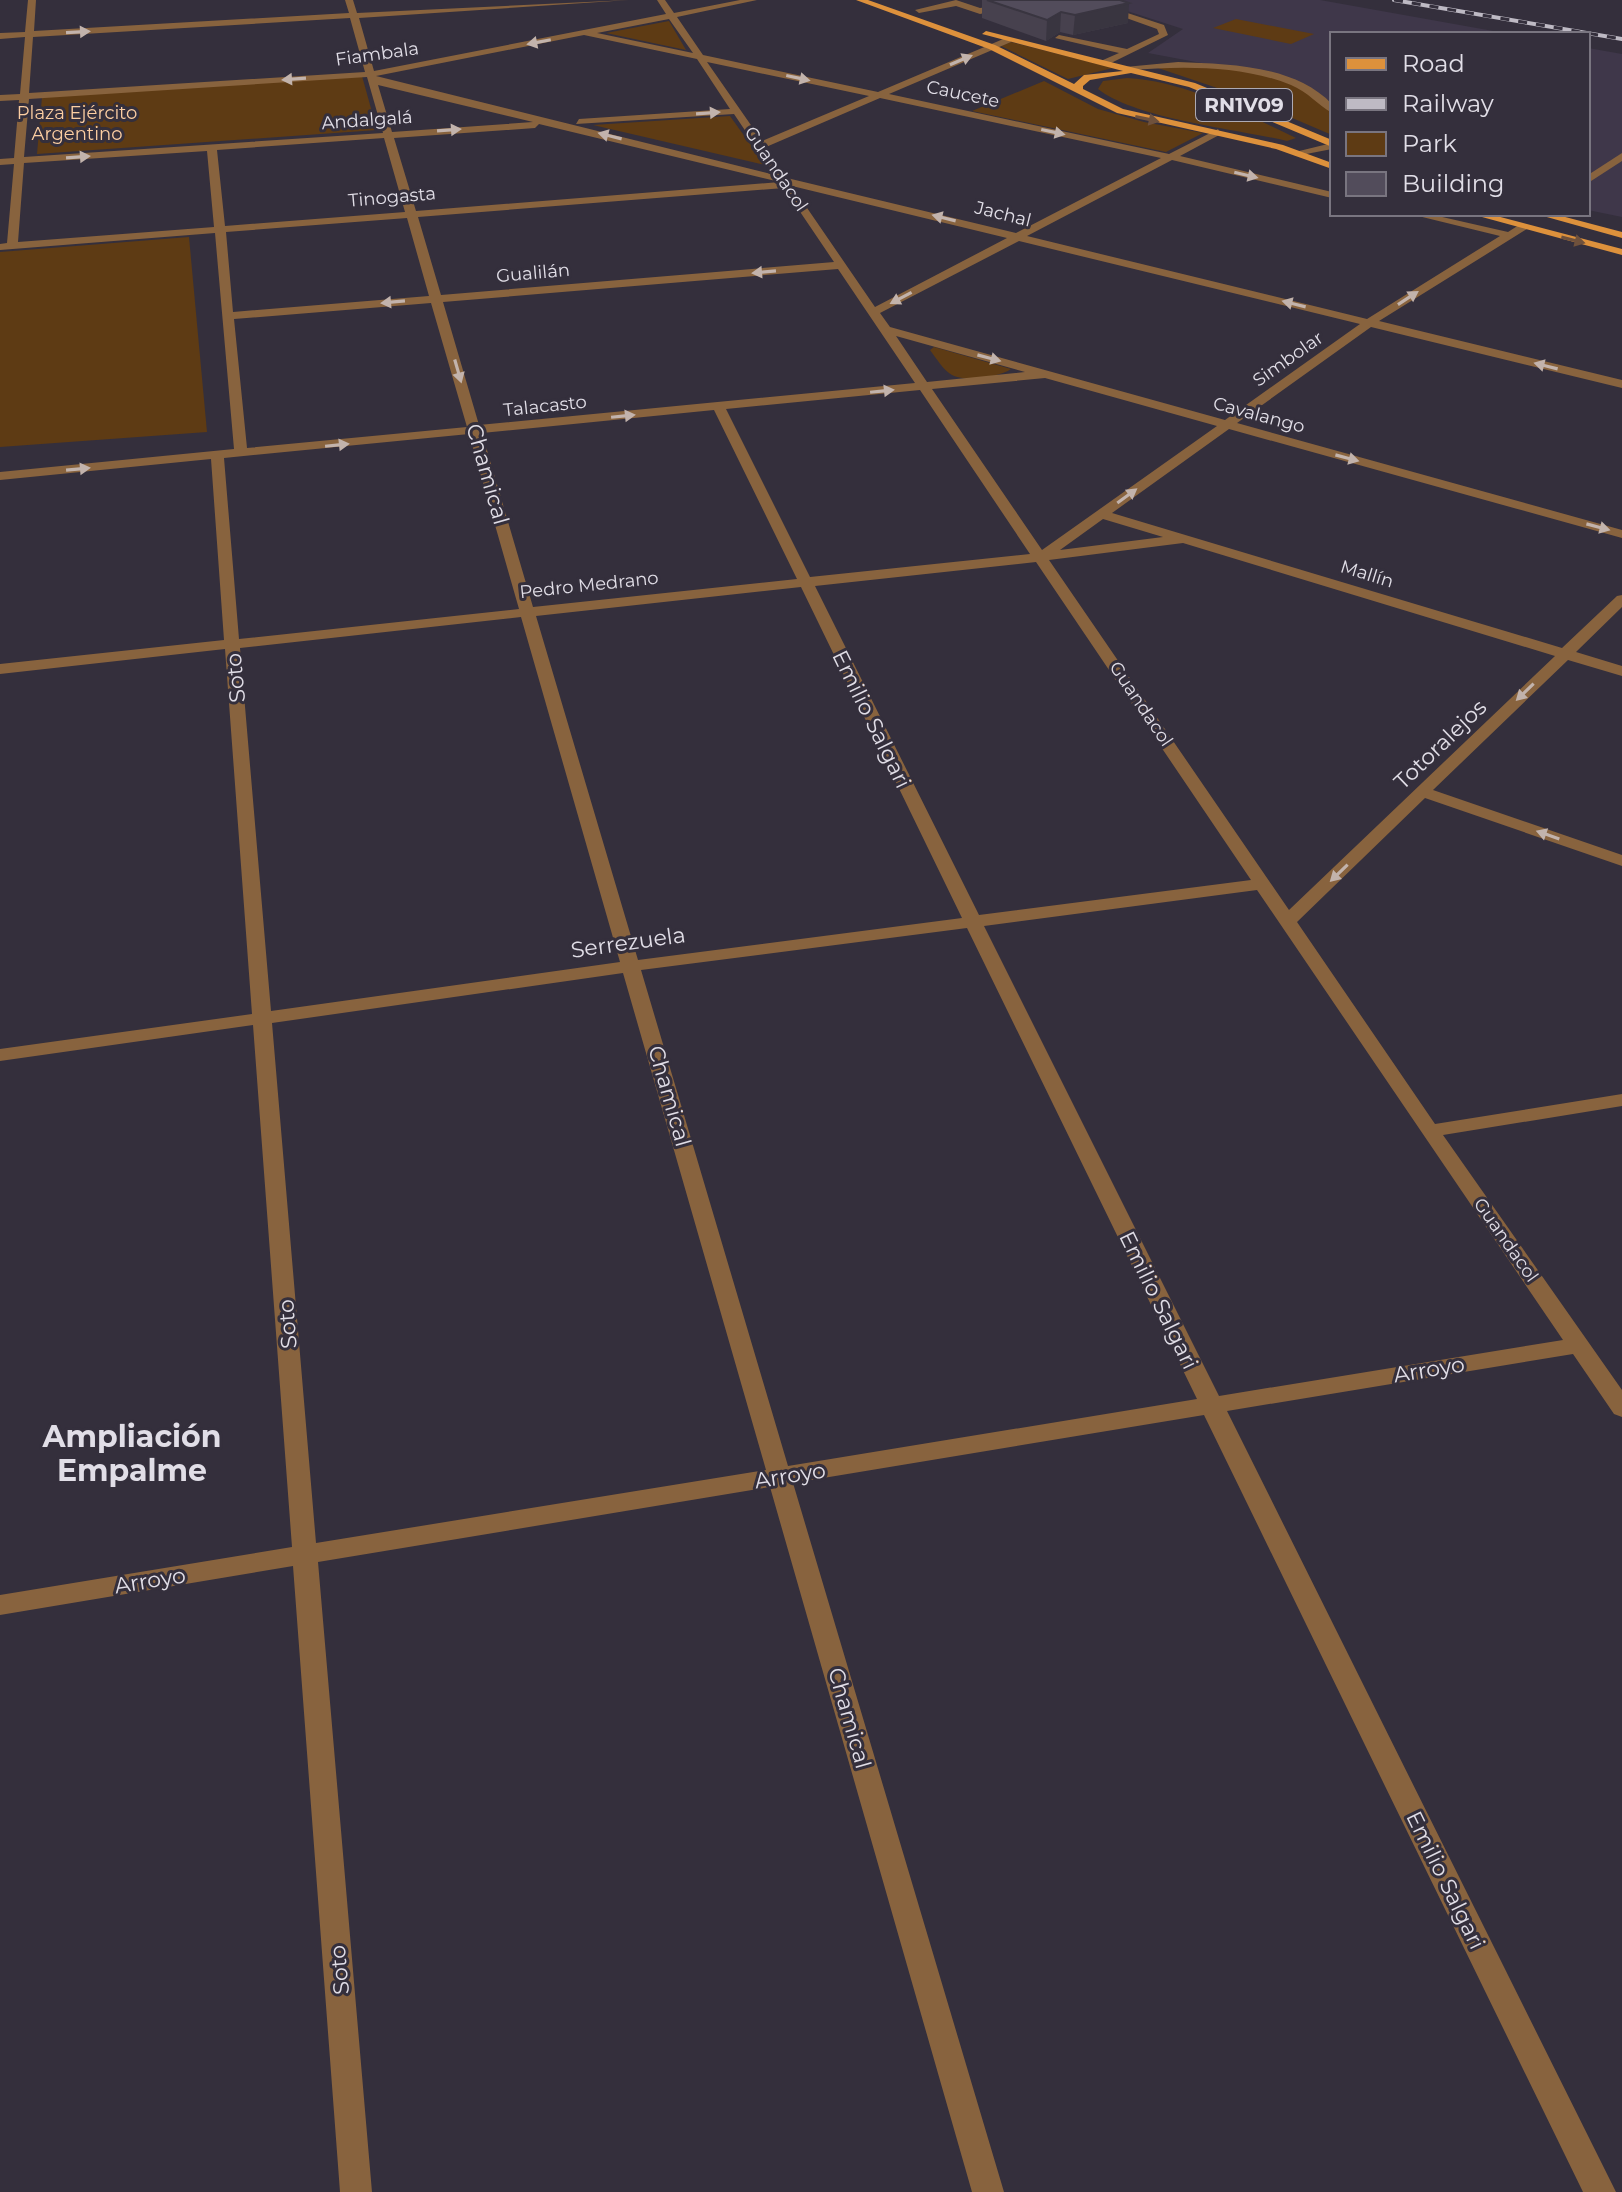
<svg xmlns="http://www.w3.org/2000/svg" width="1622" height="2192" viewBox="0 0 1622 2192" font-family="Montserrat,sans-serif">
<rect width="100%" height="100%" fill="#342f3c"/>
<g fill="#3f374a">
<polygon points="1093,0 1320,0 1510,34 1332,34 1332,102 1276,77 1148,53 1183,29"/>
<polygon points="1588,48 1622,54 1622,217 1588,210"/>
</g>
<g fill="#5e3b14">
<polygon points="1236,19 1314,34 1291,44 1213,28"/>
<polygon points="669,21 686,50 606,33"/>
<polygon points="1011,42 1113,68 1068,79 1001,46"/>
<path d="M1213,66C1238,70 1323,83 1331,109C1334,116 1332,127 1332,135L1238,95L1158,68Z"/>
<polygon points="362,76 377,130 37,154 42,97"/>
<path d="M1127,78C1187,81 1242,113 1296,138L1287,141C1237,129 1136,119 1098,89L1103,81Z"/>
<polygon points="1044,81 1098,109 1144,122 1203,133 1166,152 972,111"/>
<polygon points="730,116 765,165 593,125"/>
<polygon points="189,237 207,432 0,447 0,252"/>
<path d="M934,347L1011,369C1000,377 964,382 952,375C944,371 936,358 930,350Z"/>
</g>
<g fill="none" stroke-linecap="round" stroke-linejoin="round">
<g fill="#88633e" fill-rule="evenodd">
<polygon points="956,0 980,8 1043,0 980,14 956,6 919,13 915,10"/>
<polygon points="1076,0 1088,0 1164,25 1168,35 1109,64 1103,64 1103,60 1119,53 1055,38 1059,35 1127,49 1159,34 1157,29"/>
<path d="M1178,62C1229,64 1294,65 1332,104V113C1318,105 1308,92 1291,85C1242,65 1182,66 1130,70L1125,67Z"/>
</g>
<g fill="#88633e" fill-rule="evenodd">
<path d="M28,0H36L34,31L349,13L345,0H353L357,13L629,0L359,18L374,71L666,14L657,0H665L674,13L740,0H757L677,17L703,55L878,92L1008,37L1011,42L889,94L1169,154L1218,129L1221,134L1180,156L1332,192V198L1172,160L1027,236L1367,319L1500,236L1410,214H1429L1508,232L1519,225H1527V229L1379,321L1622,380V388L1371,327L1237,423L1622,530V538L1229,429L1112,513L1562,648L1617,596L1622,595V607L1576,652L1622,666V676L1568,660L1433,790L1622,855V866L1425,798L1297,922L1435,1124L1622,1094V1106L1443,1135L1622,1390V1417L1614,1414L1573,1354L1227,1411L1616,2192H1583L1204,1415L793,1483L1004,2192H972L770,1487L318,1562L372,2192H340L293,1566L0,1615V1595L292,1547L253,1025L0,1061V1049L252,1014L225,649L0,674V664L224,640L211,459L0,480V472L234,449L215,233L0,250V244L7,243L14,164L0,165V159L14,158L19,100L0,101V95L20,94L25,37L0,39V33L25,32ZM350,18L365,72L29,93L33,37ZM669,19L693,53L597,33ZM584,35L697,59L730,109L579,119L576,124L734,114L775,175L376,76ZM707,62L869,96L762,141ZM367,77L383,133L24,157L29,99ZM378,85L533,122L392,132ZM880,98L1161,158L1016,233L787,178L766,147ZM539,124L780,182L416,211L394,138L535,128ZM384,138L405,212L225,226L217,150ZM207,151L214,227L18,242L24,163ZM792,186L1007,238L875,307ZM784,188L834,262L441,295L418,217ZM407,218L429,296L233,312L226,232ZM1019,241L1360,324L1225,420L890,327L880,313ZM838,269L915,383L479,425L443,302ZM431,303L467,427L247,448L234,319ZM896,336L1025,372L927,382ZM1045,378L1217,426L1042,550L932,389ZM920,390L1030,554L810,577L726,409ZM714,410L797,579L533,607L482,433ZM469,434L519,609L239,639L224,458ZM1103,519L1163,537L1060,550ZM1183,543L1555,656L1289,910L1049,560ZM1036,562L1251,880L979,915L815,586ZM801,587L962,918L638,960L536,616ZM521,617L620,962L271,1011L240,648ZM1257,890L1563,1340L1219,1396L984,926ZM967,928L1197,1399L788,1466L641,970ZM623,973L766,1470L316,1543L272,1023Z"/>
<polygon points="1332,143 1332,149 1296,156 1291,153"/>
<polygon points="1622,153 1622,161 1588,183 1588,175"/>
</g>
<g fill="#dd913c" fill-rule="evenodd">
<polygon points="856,0 868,0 995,45 1074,84 1084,75 1123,71 982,34 986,31 1195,83 1332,140 1332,147 1189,87 1131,73 1090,80 1083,86 1083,89 1123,109 1283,145 1332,163 1332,169 1276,149 1117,113 989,49"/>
<polygon points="1471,214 1489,214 1622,249 1622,255"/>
<polygon points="1536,214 1554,214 1622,232 1622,238"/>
</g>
<g stroke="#bebac4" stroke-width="4">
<polyline id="rail" points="1394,0 1622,39"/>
</g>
<use href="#rail" stroke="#342f3c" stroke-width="3" stroke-dasharray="9" stroke-linecap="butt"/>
</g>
<polygon fill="#47414e" points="982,0 1120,0 1128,23 1073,35 1060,32 1046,41 982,18"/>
<g fill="#393540">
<polygon points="1129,3 1128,23 1073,35 1075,15"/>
<polygon points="1061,12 1060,32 1046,41 1047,20"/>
</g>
<polygon fill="#524c5b" stroke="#393540" stroke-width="2" points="987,0 1120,0 1129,3 1075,15 1061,12 1047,20"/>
<defs><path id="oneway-solid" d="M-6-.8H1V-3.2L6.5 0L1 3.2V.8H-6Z" transform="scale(2)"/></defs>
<g fill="#c2b3ac">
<use href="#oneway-solid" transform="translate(78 32) rotate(-3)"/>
<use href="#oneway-solid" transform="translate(539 42) rotate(169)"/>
<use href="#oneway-solid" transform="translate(961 60) rotate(-23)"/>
<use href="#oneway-solid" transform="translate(798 78) rotate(12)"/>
<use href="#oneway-solid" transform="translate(294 79) rotate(176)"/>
<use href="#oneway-solid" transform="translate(708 113) rotate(-4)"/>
<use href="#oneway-solid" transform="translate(449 130) rotate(-4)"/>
<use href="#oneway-solid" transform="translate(1053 132) rotate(12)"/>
<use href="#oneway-solid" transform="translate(610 136) rotate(-166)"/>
<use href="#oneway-solid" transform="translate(78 157) rotate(-4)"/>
<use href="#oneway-solid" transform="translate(1246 175) rotate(13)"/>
<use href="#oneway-solid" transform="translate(944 218) rotate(-166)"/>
<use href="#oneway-solid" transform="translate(764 272) rotate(175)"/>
<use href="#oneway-solid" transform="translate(901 298) rotate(152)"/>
<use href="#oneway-solid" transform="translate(1408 298) rotate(-33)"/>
<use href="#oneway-solid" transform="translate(393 302) rotate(175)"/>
<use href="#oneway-solid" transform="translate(1294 304) rotate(-166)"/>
<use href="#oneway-solid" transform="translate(989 358) rotate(15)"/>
<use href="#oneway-solid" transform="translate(1546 366) rotate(-166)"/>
<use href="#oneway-solid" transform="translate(458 371) rotate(74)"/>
<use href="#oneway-solid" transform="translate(882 391) rotate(-6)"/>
<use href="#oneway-solid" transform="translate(623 416) rotate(-6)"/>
<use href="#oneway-solid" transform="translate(337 445) rotate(-6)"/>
<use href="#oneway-solid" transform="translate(1347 458) rotate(15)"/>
<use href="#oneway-solid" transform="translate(78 469) rotate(-5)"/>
<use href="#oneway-solid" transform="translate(1127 496) rotate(-36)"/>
<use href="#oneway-solid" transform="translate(1598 527) rotate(15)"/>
<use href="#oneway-solid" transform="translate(1525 692) rotate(136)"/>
<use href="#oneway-solid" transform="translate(1548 835) rotate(-161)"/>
<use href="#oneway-solid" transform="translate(1339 873) rotate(136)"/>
</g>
<g fill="#6f513c">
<use href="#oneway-solid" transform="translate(1147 119) rotate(12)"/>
<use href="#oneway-solid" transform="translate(1573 240) rotate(14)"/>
</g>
<g text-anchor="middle" stroke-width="6" stroke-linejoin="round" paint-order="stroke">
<g font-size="18" fill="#e1dee7" stroke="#342f3c">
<text transform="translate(377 54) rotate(-8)" y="6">Fiambala</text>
<text transform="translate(963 94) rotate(12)" y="6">Caucete</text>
<text transform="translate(367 120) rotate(-4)" y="6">Andalgalá</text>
<text transform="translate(776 169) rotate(56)" y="6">Guandacol</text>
<text transform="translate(392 197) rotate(-5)" y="6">Tinogasta</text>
<text transform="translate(1003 214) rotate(14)" y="6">Jachal</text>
<text transform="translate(533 273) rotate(-5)" y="6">Gualilán</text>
<text transform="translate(1288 359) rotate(-35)" y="6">Simbolar</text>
<text transform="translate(545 406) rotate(-6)" y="6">Talacasto</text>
<text transform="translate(1259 415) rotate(15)" y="6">Cavalango</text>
<text transform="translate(1367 574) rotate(17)" y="6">Mallín</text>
<text transform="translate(589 585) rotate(-6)" y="6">Pedro Medrano</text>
<text transform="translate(1141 704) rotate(56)" y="6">Guandacol</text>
<text transform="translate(1506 1240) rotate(55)" y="6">Guandacol</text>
</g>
<g font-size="18" fill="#fccea2" stroke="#342f3c">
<text x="77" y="119">Plaza Ejército<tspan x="77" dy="21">Argentino</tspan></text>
</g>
<rect fill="#342f3c" stroke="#adaab4" stroke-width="2" x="1196" y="89" width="96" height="32" rx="6"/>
<g font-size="20" font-weight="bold" fill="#e1dee7">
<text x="1244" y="112">RN1V09</text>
</g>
<g font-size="22" fill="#e1dee7" stroke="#342f3c">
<text transform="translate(488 474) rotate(74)" y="8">Chamical</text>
<text transform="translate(235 678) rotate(-95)" y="8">Soto</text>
<text transform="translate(872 719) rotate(64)" y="8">Emilio Salgari</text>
<text transform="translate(1440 744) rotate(-44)" y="8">Totoralejos</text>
<text transform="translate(628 942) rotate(-8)" y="8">Serrezuela</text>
<text transform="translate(670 1096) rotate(74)" y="8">Chamical</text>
<text transform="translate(1159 1300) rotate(64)" y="8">Emilio Salgari</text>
<text transform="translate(287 1324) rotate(-94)" y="8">Soto</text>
<text transform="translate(1429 1369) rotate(-9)" y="8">Arroyo</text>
<text transform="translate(790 1475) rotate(-9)" y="8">Arroyo</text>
<text transform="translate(150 1580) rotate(-9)" y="8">Arroyo</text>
<text transform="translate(850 1718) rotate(74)" y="8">Chamical</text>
<text transform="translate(1446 1880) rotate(64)" y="8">Emilio Salgari</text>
<text transform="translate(339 1970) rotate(-95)" y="8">Soto</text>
</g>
<g font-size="30" font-weight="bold" fill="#e1dee7" stroke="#342f3c">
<text x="132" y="1447">Ampliación<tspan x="132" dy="34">Empalme</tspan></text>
</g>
</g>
<rect x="1330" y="32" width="260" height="184" fill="#342f3c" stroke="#797580" stroke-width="2"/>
<rect x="1346" y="58" width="40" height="12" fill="#dd913c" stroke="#797580" stroke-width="2"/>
<text x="1402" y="72" font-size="24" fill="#e1dee7">Road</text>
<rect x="1346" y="98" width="40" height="12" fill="#bebac4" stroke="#797580" stroke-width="2"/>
<text x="1402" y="112" font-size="24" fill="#e1dee7">Railway</text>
<rect x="1346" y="132" width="40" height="24" fill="#5e3b14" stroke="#797580" stroke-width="2"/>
<text x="1402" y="152" font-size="24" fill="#e1dee7">Park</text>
<rect x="1346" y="172" width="40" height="24" fill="#524c5b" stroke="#797580" stroke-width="2"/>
<text x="1402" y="192" font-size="24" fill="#e1dee7">Building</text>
</svg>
